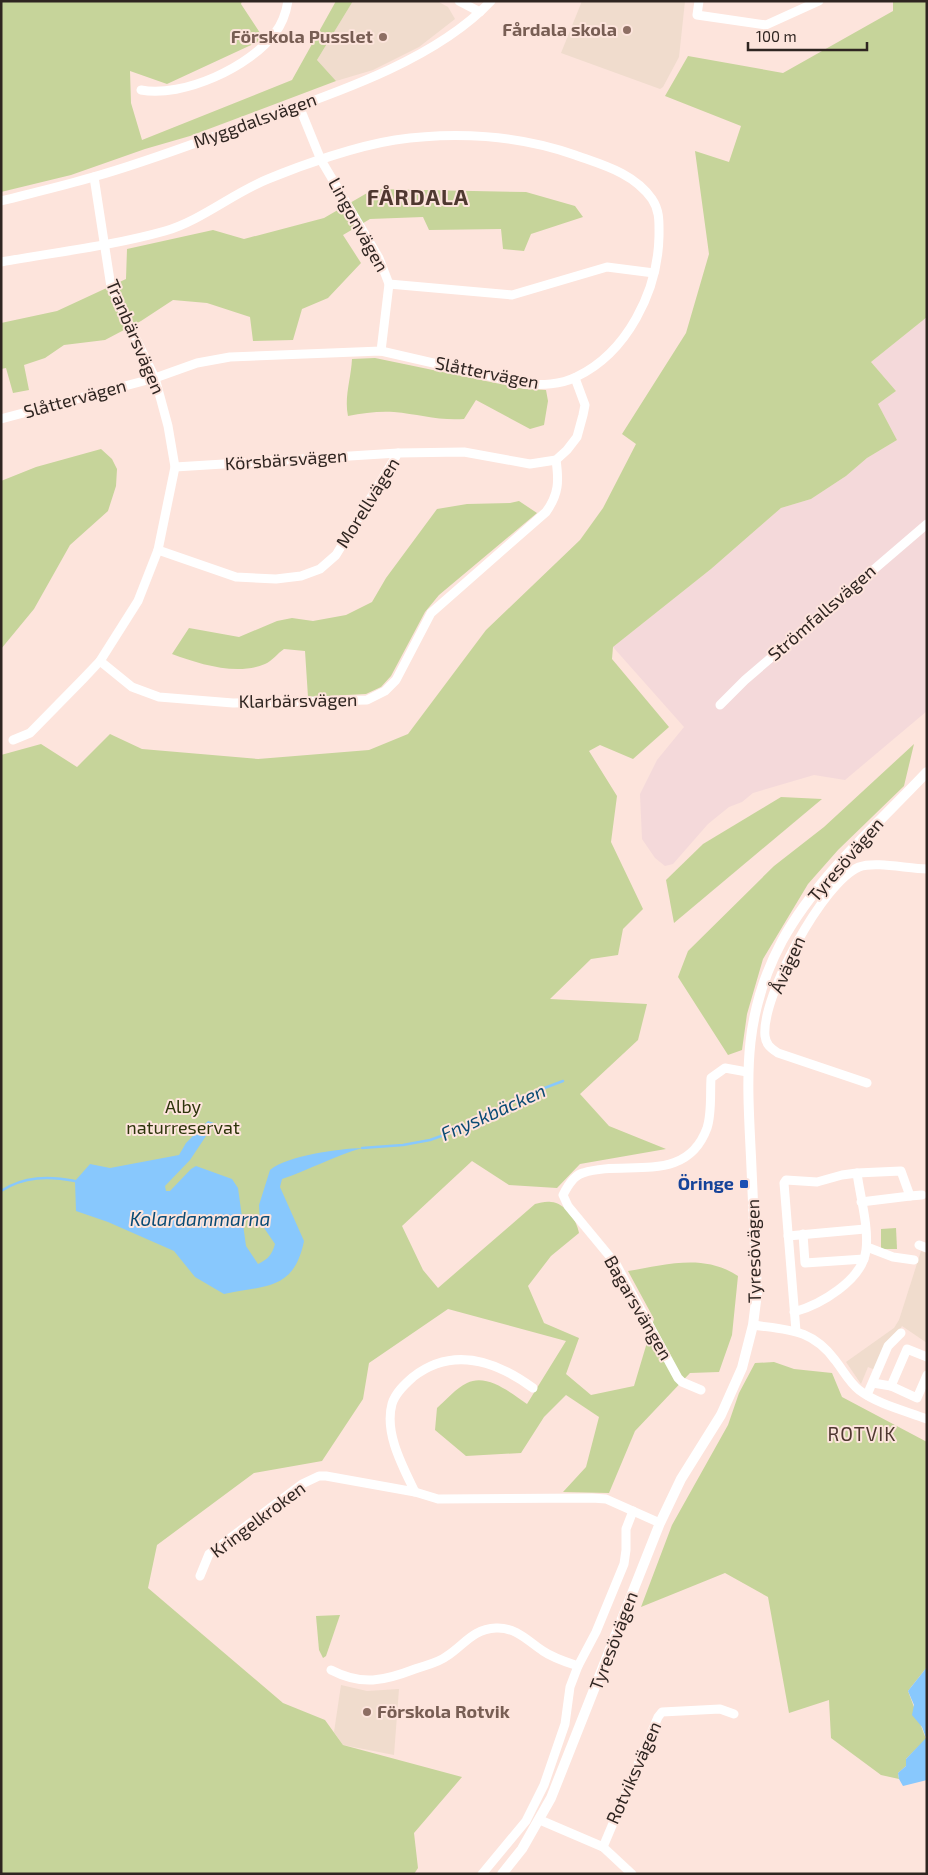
<svg xmlns="http://www.w3.org/2000/svg" width="928" height="1875" viewBox="0 0 928 1875" font-family="'Exo 2',sans-serif">
<rect width="100%" height="100%" fill="#fde4dc"/>
<polygon fill="#f4d9da" points="927,317 927,711 845,780 814,775 753,793 742,802 729,807 708,824 673,864 665,866 655,858 642,839 640,794 657,760 684,727 613,647 711,569 781,508 811,499 846,476 867,458 897,440 878,404 896,391 871,362"/>
<g fill="#f0dccd">
<polygon points="353,1 437,1 448,7 455,19 419,47 373,70 336,81 317,60"/>
<polygon points="582,1 685,1 679,57 663,87 660,89 561,53"/>
<polygon points="921,1251 927,1253 927,1343 902,1326 875,1370 868,1367 861,1384 846,1362 894,1328 899,1320"/>
<polygon points="341,1685 367,1691 399,1689 394,1755 343,1745 334,1732"/>
</g>
<g fill="#c6d49a">
<polygon points="1,1 242,1 241,4 264,39 167,84 130,71 131,103 142,140 292,80 336,1 353,1 317,60 336,81 190,136 145,149 71,175 1,192"/>
<path d="M893,1H927V317L871,362L896,391L878,404L897,440L867,458L846,476L811,499L781,508L711,569L613,647L612,659L669,727L633,759L600,745L589,751L617,796L611,842L643,909L623,929L618,955L591,959L550,999L647,1004L638,1040L580,1094L609,1126L666,1149L580,1164L557,1188L509,1185L472,1161L402,1226L423,1270L438,1288L535,1204C540,1203 546,1201 551,1202C565,1203 577,1220 579,1233L551,1256L528,1286L544,1323L579,1338L566,1374L591,1395L634,1386L654,1319L628,1271C666,1265 703,1253 738,1276L732,1335L719,1372L690,1373L635,1431L609,1493L563,1492L586,1467L599,1417L566,1395L544,1417L521,1453L466,1456L435,1430L437,1408C446,1400 456,1388 467,1383C487,1373 511,1393 527,1404L566,1341L448,1309L369,1363L363,1399L322,1461L254,1473L157,1545L148,1588L283,1703L325,1720L343,1745L462,1777L414,1833L418,1868L414,1874H1V755L41,744L77,767L110,734L142,749L258,759L369,750L408,734L486,630L580,540L603,508L636,444L622,434L686,333L709,254L695,151L729,162L741,126L665,96L688,56L783,73L893,11Z"/>
<polygon points="374,189 526,192 575,206 583,217 531,234 524,251 503,249 501,229 429,230 423,217 370,219 343,235 361,263 328,298 302,309 293,340 253,341 250,317 207,303 173,300 141,321 105,340 64,345 45,358 24,365 29,390 13,393 6,368 1,369 1,323 57,311 126,279 127,249 213,230 244,239 324,218"/>
<path d="M375,358L524,389L546,390L548,401L544,425L530,429L476,400L464,419C439,421 418,414 394,412C379,411 363,413 348,416C344,397 351,379 352,359Z"/>
<polygon points="101,449 112,459 117,469 116,486 108,511 70,545 34,609 1,649 1,481 36,467"/>
<path d="M519,501L537,513L439,595L425,612L391,676L381,687L366,694L308,697L305,651L284,649C278,653 272,661 265,664C237,676 199,664 172,654L189,628L239,637L277,621L292,618L313,621L346,615L372,602L386,578L437,509L467,504L510,503Z"/>
<polygon points="914,744 904,786 838,850 808,884 763,959 747,1014 742,1050 728,1055 678,977 688,951 774,866 824,827"/>
<polygon points="781,797 822,799 674,923 666,880 703,844"/>
<polygon points="896,1228 897,1249 881,1249 881,1229"/>
<polygon points="774,1362 794,1369 832,1373 842,1397 927,1442 927,1667 908,1691 926,1739 906,1759 906,1766 898,1773 899,1779 881,1775 831,1738 829,1700 789,1713 768,1597 725,1573 641,1607 672,1525 728,1425 739,1393 755,1363"/>
<polygon points="340,1615 326,1656 323,1658 319,1650 316,1616"/>
</g>
<g fill="#88c8fd">
<path d="M208,1121L214,1123L212,1127L190,1160L165,1186L166,1191H170L191,1169L196,1166L232,1179L238,1188L246,1246L258,1264C268,1259 272,1255 275,1244L260,1222L259,1205L270,1170C288,1155 339,1149 362,1148C334,1156 309,1170 282,1179L280,1187L304,1241C294,1291 265,1285 224,1294L195,1277L174,1251L108,1222L76,1211L75,1181L90,1164L110,1168L179,1155L186,1143Z"/>
<polygon points="927,1667 927,1780 903,1786 899,1779 898,1773 906,1766 906,1759 926,1738 922,1727 912,1715 914,1705 908,1691"/>
</g>
<g fill="none" stroke-linecap="round" stroke-linejoin="round">
<g stroke="#88c8fd" stroke-width="2.5">
<polyline points="362,1148 403,1145 430,1140 475,1124 518,1098 563,1081"/>
<path d="M1,1191C24,1176 49,1176 75,1181"/>
</g>
<g stroke="#fff" stroke-width="9">
<polyline points="459,1 480,12"/>
<polyline points="699,1 697,15 766,25 819,1"/>
<path d="M141,90C183,98 250,67 275,33C282,24 286,13 288,1"/>
<polyline points="299,106 321,160 379,258 389,284 381,351"/>
<path d="M1,201C32,193 63,186 93,177C147,162 200,141 254,122C330,95 435,61 491,1"/>
<path d="M1,262C56,252 112,246 165,231C202,220 233,193 268,179C304,164 357,146 395,140C454,131 519,135 575,155C603,165 634,173 652,199C660,211 659,222 659,236C658,291 627,353 576,377C560,385 542,385 525,384L381,351L230,357L197,363L155,378L1,419"/>
<polyline points="389,284 512,295 607,267 654,273"/>
<polyline points="175,467 398,453"/>
<polyline points="158,550 236,577 276,579 301,576 320,569 336,555 398,453 464,452 530,464 556,460 567,450 577,437 583,415 585,405 575,378"/>
<path d="M100,661L132,687L159,697L233,703L367,700L385,691L396,680L431,613L546,512C559,494 559,481 556,460"/>
<polyline points="720,705 745,680 927,524"/>
<polyline points="13,740 30,733 83,679 100,661 138,601 158,550 175,467 168,426 155,378 111,287 94,177"/>
<path d="M867,1083L778,1053C771,1048 766,1045 765,1036C761,997 823,882 859,867C876,861 908,869 927,869"/>
<polyline points="857,1173 901,1171 910,1196 861,1202"/>
<polyline points="910,1196 922,1195"/>
<polyline points="803,1234 805,1263 864,1259"/>
<polyline points="788,1236 865,1229"/>
<polyline points="919,1245 927,1248"/>
<polyline points="867,1247 893,1257 914,1260"/>
<path d="M794,1312C820,1305 863,1280 866,1250C869,1227 860,1196 857,1173L842,1175L817,1182L786,1180L784,1183L796,1331"/>
<path d="M753,1325C789,1330 812,1329 835,1360C843,1370 849,1382 859,1390C877,1404 906,1411 927,1419"/>
<polyline points="873,1383 891,1386 917,1398 927,1375"/>
<polyline points="891,1386 907,1349 927,1357"/>
<path d="M701,1390L682,1382L678,1378L616,1264L568,1206L563,1195C567,1187 574,1175 583,1173C625,1159 686,1186 707,1128C712,1113 710,1093 711,1078L725,1068L747,1072"/>
<polyline points="867,1395 888,1346 901,1333"/>
<path d="M415,1492C403,1467 384,1433 392,1404C395,1393 405,1384 413,1377C453,1346 496,1361 533,1388"/>
<polyline points="200,1576 209,1554 302,1484 319,1476 326,1476 415,1492 438,1499 592,1498 606,1499 660,1523"/>
<path d="M331,1670C362,1686 384,1681 415,1669C426,1665 438,1663 447,1656C465,1644 473,1629 496,1628C516,1627 528,1641 543,1651C553,1658 566,1662 578,1666L596,1632L624,1564L626,1550V1529L633,1511"/>
<polyline points="540,1820 603,1847 632,1874"/>
<polyline points="603,1847 658,1717 662,1712 720,1709 734,1714"/>
<polyline points="482,1874 526,1821 544,1785 565,1724 570,1687 578,1666"/>
</g>
<path stroke="#fff" stroke-width="10" d="M502,1874L522,1849L551,1798L660,1523L681,1479L721,1415L742,1368L753,1325L757,1293C755,1248 753,1203 751,1157C747,1076 742,1016 782,941C817,877 878,824 927,772"/>
</g>
<g fill="#8d6e63" stroke="#fde4dc" stroke-width="2">
<circle cx="627" cy="30" r="5"/>
<circle cx="383" cy="37" r="5"/>
<circle cx="367" cy="1712" r="5"/>
</g>
<rect fill="#1a4fb4" stroke="#fde4dc" stroke-width="2" x="739" y="1179" width="10" height="10" rx="2.5"/>
<g text-anchor="middle" stroke-width="4" stroke-linejoin="round" paint-order="stroke">
<g font-size="18" font-weight="bold" fill="#785e54" stroke="#fde4dc" text-anchor="end">
<text x="617" y="36">Fårdala skola</text>
<text x="373" y="43">Förskola Pusslet</text>
<text x="377" y="1718" text-anchor="start">Förskola Rotvik</text>
</g>
<g font-size="18" fill="#2f2521" stroke="#fde4dc">
<text transform="translate(255 121) rotate(-20)" y="6">Myggdalsvägen</text>
<text transform="translate(358 225) rotate(61)" y="6">Lingonvägen</text>
<text transform="translate(135 337) rotate(67)" y="6">Tranbärsvägen</text>
<text transform="translate(487 373) rotate(11)" y="6">Slåttervägen</text>
<text transform="translate(75 399) rotate(-15)" y="6">Slåttervägen</text>
<text transform="translate(286 460) rotate(-4)" y="6">Körsbärsvägen</text>
<text transform="translate(368 503) rotate(-58)" y="6">Morellvägen</text>
<text transform="translate(822 613) rotate(-41)" y="6">Strömfallsvägen</text>
<text transform="translate(298 701) rotate(-1)" y="6">Klarbärsvägen</text>
<text transform="translate(846 860) rotate(-49)" y="6">Tyresövägen</text>
<text transform="translate(788 965) rotate(-66)" y="6">Åvägen</text>
<text transform="translate(754 1251) rotate(-91)" y="6">Tyresövägen</text>
<text transform="translate(638 1308) rotate(60)" y="6">Bagarsvängen</text>
<text transform="translate(258 1520) rotate(-37)" y="6">Kringelkroken</text>
<text transform="translate(614 1641) rotate(-69)" y="6">Tyresövägen</text>
<text transform="translate(634 1773) rotate(-66)" y="6">Rotviksvägen</text>
</g>
<g font-size="18" fill="#2d340b" stroke="#fde4dc">
<text x="183" y="1113">Alby<tspan x="183" dy="21">naturreservat</tspan></text>
</g>
<g font-size="18" font-weight="bold" fill="#164399" stroke="#fde4dc" text-anchor="end">
<text x="734" y="1190">Öringe</text>
</g>
<g font-size="19" font-style="italic" fill="#094a74" stroke="#fde4dc">
<text transform="translate(493 1112) rotate(-24)" y="7">Fnyskbäcken</text>
<text x="200" y="1226">Kolardammarna</text>
</g>
<g font-size="19" letter-spacing="1" fill="#4f3830" stroke="#fde4dc">
<text x="862" y="1441">ROTVIK</text>
</g>
<g font-size="22" font-weight="bold" letter-spacing="1" fill="#4f3830" stroke="#fde4dc">
<text x="418" y="205">FÅRDALA</text>
</g>
</g>
<rect width="928" height="1875" fill="none" stroke="#2f2521" stroke-width="5"/>
<path d="M748 42v8h119v-8" fill="none" stroke="#2f2521" stroke-width="2.5"/>
<text x="756" y="42" font-size="15" fill="#2f2521" stroke="#fde4dc" stroke-width="4" paint-order="stroke">100 m</text>
</svg>
